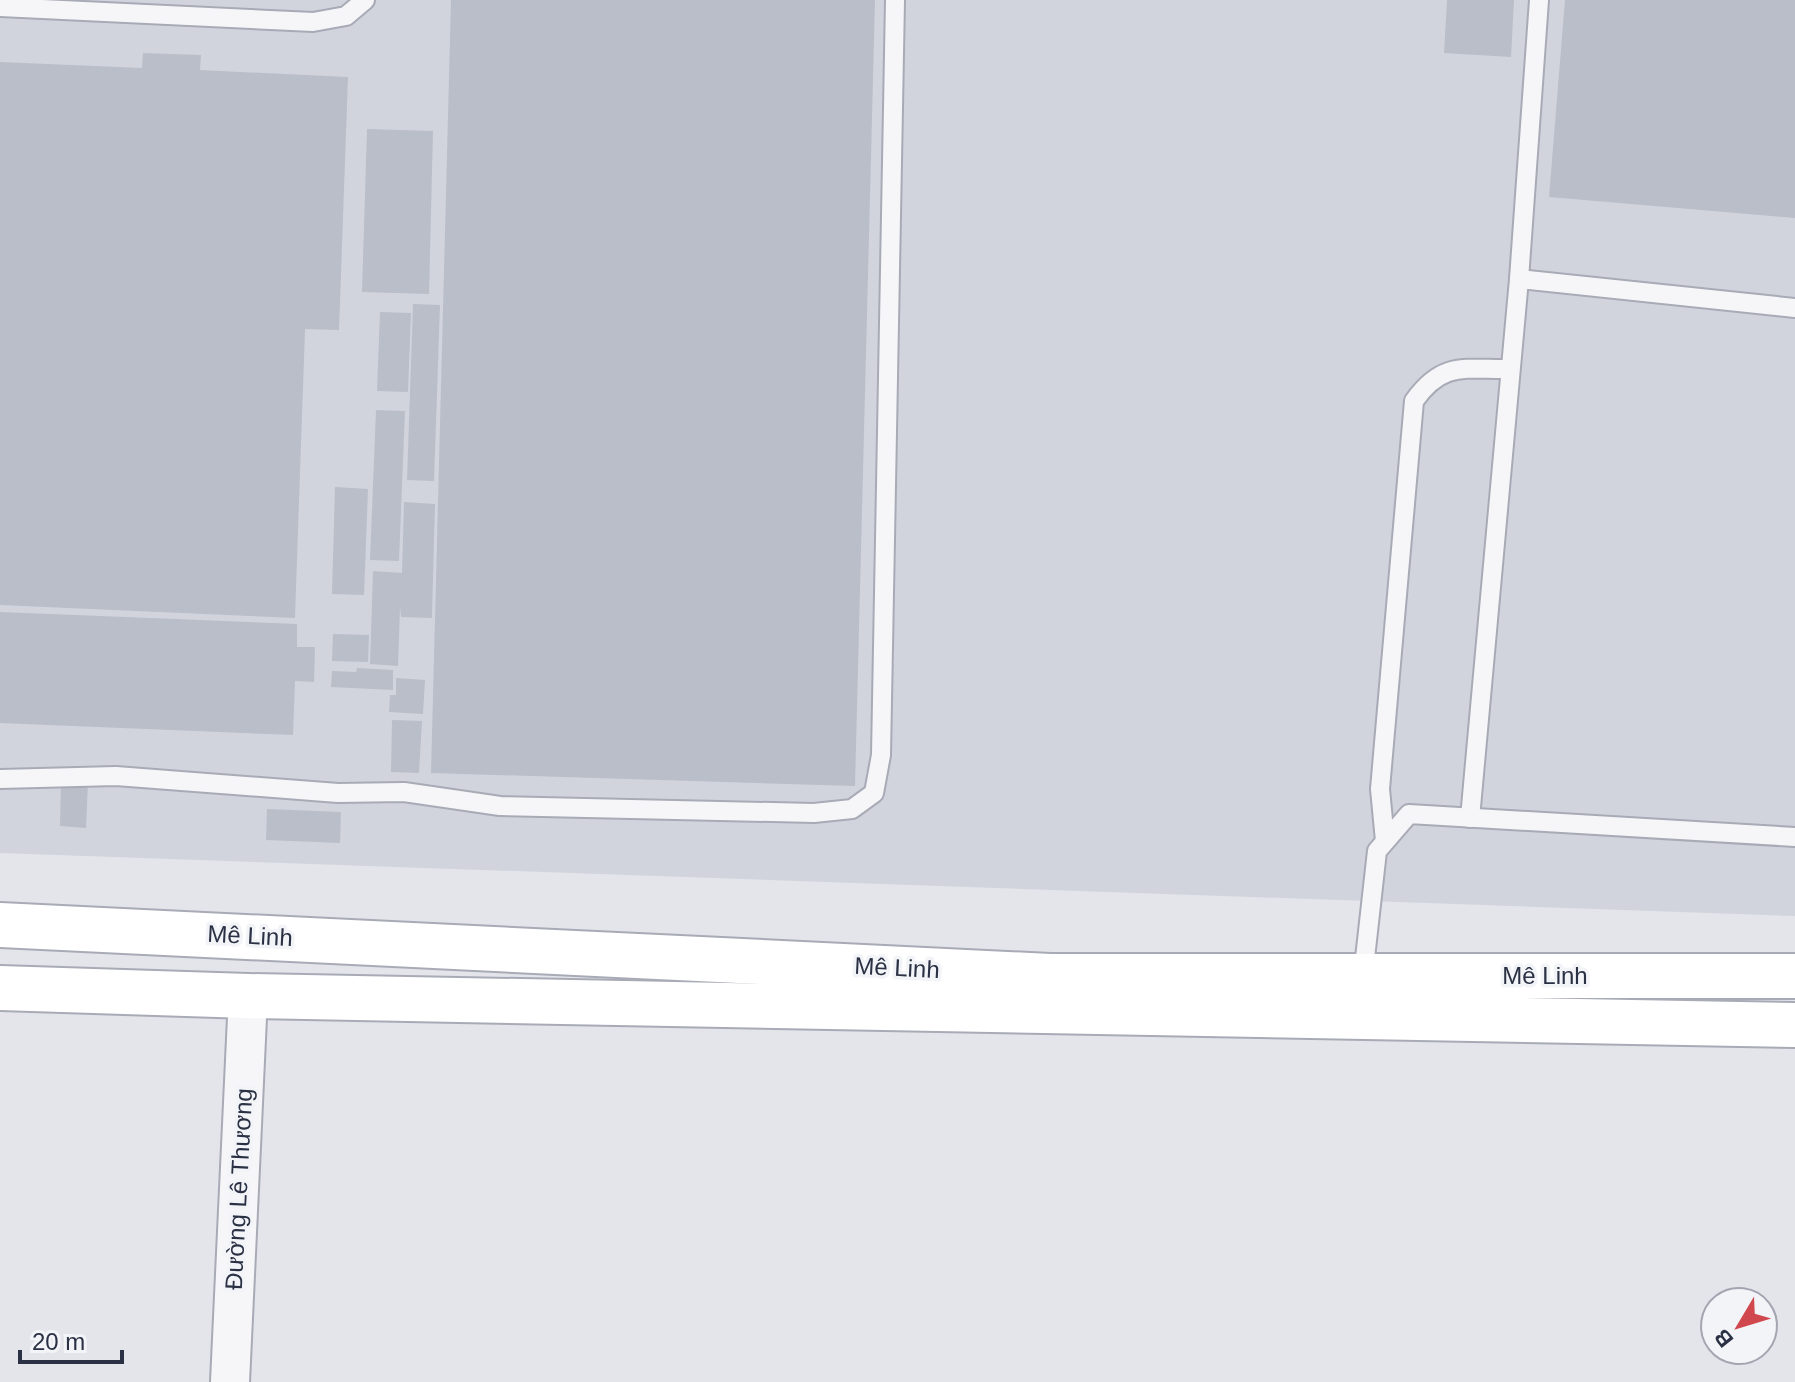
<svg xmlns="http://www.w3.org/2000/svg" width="1795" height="1382" viewBox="0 0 1795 1382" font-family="Arial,sans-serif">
<rect width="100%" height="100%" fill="#e3e5eb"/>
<polygon fill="#d1d4dd" points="0,0 1795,0 1795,916 0,853"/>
<g fill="#babec9">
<polygon points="451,0 875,0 855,786 431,773"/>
<polygon points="1447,0 1514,0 1511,57 1444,53"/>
<polygon points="1565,0 1795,0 1795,218 1549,197"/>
<polygon points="143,53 201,55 200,70 348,77 339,330 305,329 295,618 0,605 0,62 142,68"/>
<polygon points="367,129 433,131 429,294 362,292"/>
<polygon points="413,304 440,305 434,481 407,480"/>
<polygon points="380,312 411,313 408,392 377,391"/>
<polygon points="376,410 405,411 399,561 370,560"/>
<polygon points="335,487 368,489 364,595 332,594"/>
<polygon points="404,502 435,504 432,618 401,617 400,607 398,666 370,664 373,571 402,573"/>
<polygon points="0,612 297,624 297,647 315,647 314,682 295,681 293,735 0,723"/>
<polygon points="333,634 369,635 368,662 332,661"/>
<polygon points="357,668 393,670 393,690 331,687 332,671 356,672"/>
<polygon points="396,678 425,680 423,714 389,712 390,695 396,695"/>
<polygon points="392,720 422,721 419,773 391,772"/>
<polygon points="61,781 88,782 86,828 60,826"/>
<polygon points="267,809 341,812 340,843 266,840"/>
</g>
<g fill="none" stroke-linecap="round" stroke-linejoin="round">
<g stroke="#a8abb6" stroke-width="22">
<g id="lane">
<polyline points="0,7 313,22 346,16 365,0"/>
<polyline points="1519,279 1795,308"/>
<polyline points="0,779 116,776 338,793 404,792 500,806 814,813 852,809 874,793 881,755 895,0"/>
<polyline points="1470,818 1519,279 1539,0"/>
<path d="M1385,841L1380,789L1414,401C1443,360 1466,370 1510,369"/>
<polyline points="1363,976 1377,851 1409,814 1795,837"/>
</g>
</g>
<g stroke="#a8abb6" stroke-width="42">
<polyline id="street" points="230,1382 248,996"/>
</g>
<g stroke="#a8abb6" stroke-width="48">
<g id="secondary">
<polyline points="0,925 1050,976 1795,976"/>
<polyline points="0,988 248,996 1795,1025"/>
</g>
</g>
<use href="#lane" stroke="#f6f6f9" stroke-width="18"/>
<use href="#street" stroke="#f6f6f9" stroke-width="38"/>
<use href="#secondary" stroke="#fff" stroke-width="44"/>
</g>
<g text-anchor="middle" stroke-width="7" stroke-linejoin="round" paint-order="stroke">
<g font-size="24" fill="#2a3144" stroke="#f3f4f8">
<text transform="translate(250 936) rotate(3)" y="8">Mê Linh</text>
<text transform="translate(897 968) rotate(3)" y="8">Mê Linh</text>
<text x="1545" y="984">Mê Linh</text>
<text transform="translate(239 1189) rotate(-87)" y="8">Đường Lê Thương</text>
</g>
</g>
<g transform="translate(1739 1326) rotate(232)"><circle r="38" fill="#f3f4f8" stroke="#a3a6b0" stroke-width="2"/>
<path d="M0-6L14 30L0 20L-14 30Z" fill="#d0484d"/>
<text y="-12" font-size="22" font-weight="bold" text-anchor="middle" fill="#2a3144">B</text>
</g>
<path d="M20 1350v12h102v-12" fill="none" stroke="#2a3144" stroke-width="4"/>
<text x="32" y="1350" font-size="24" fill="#2a3144" stroke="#f3f4f8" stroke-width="6" paint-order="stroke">20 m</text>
</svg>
